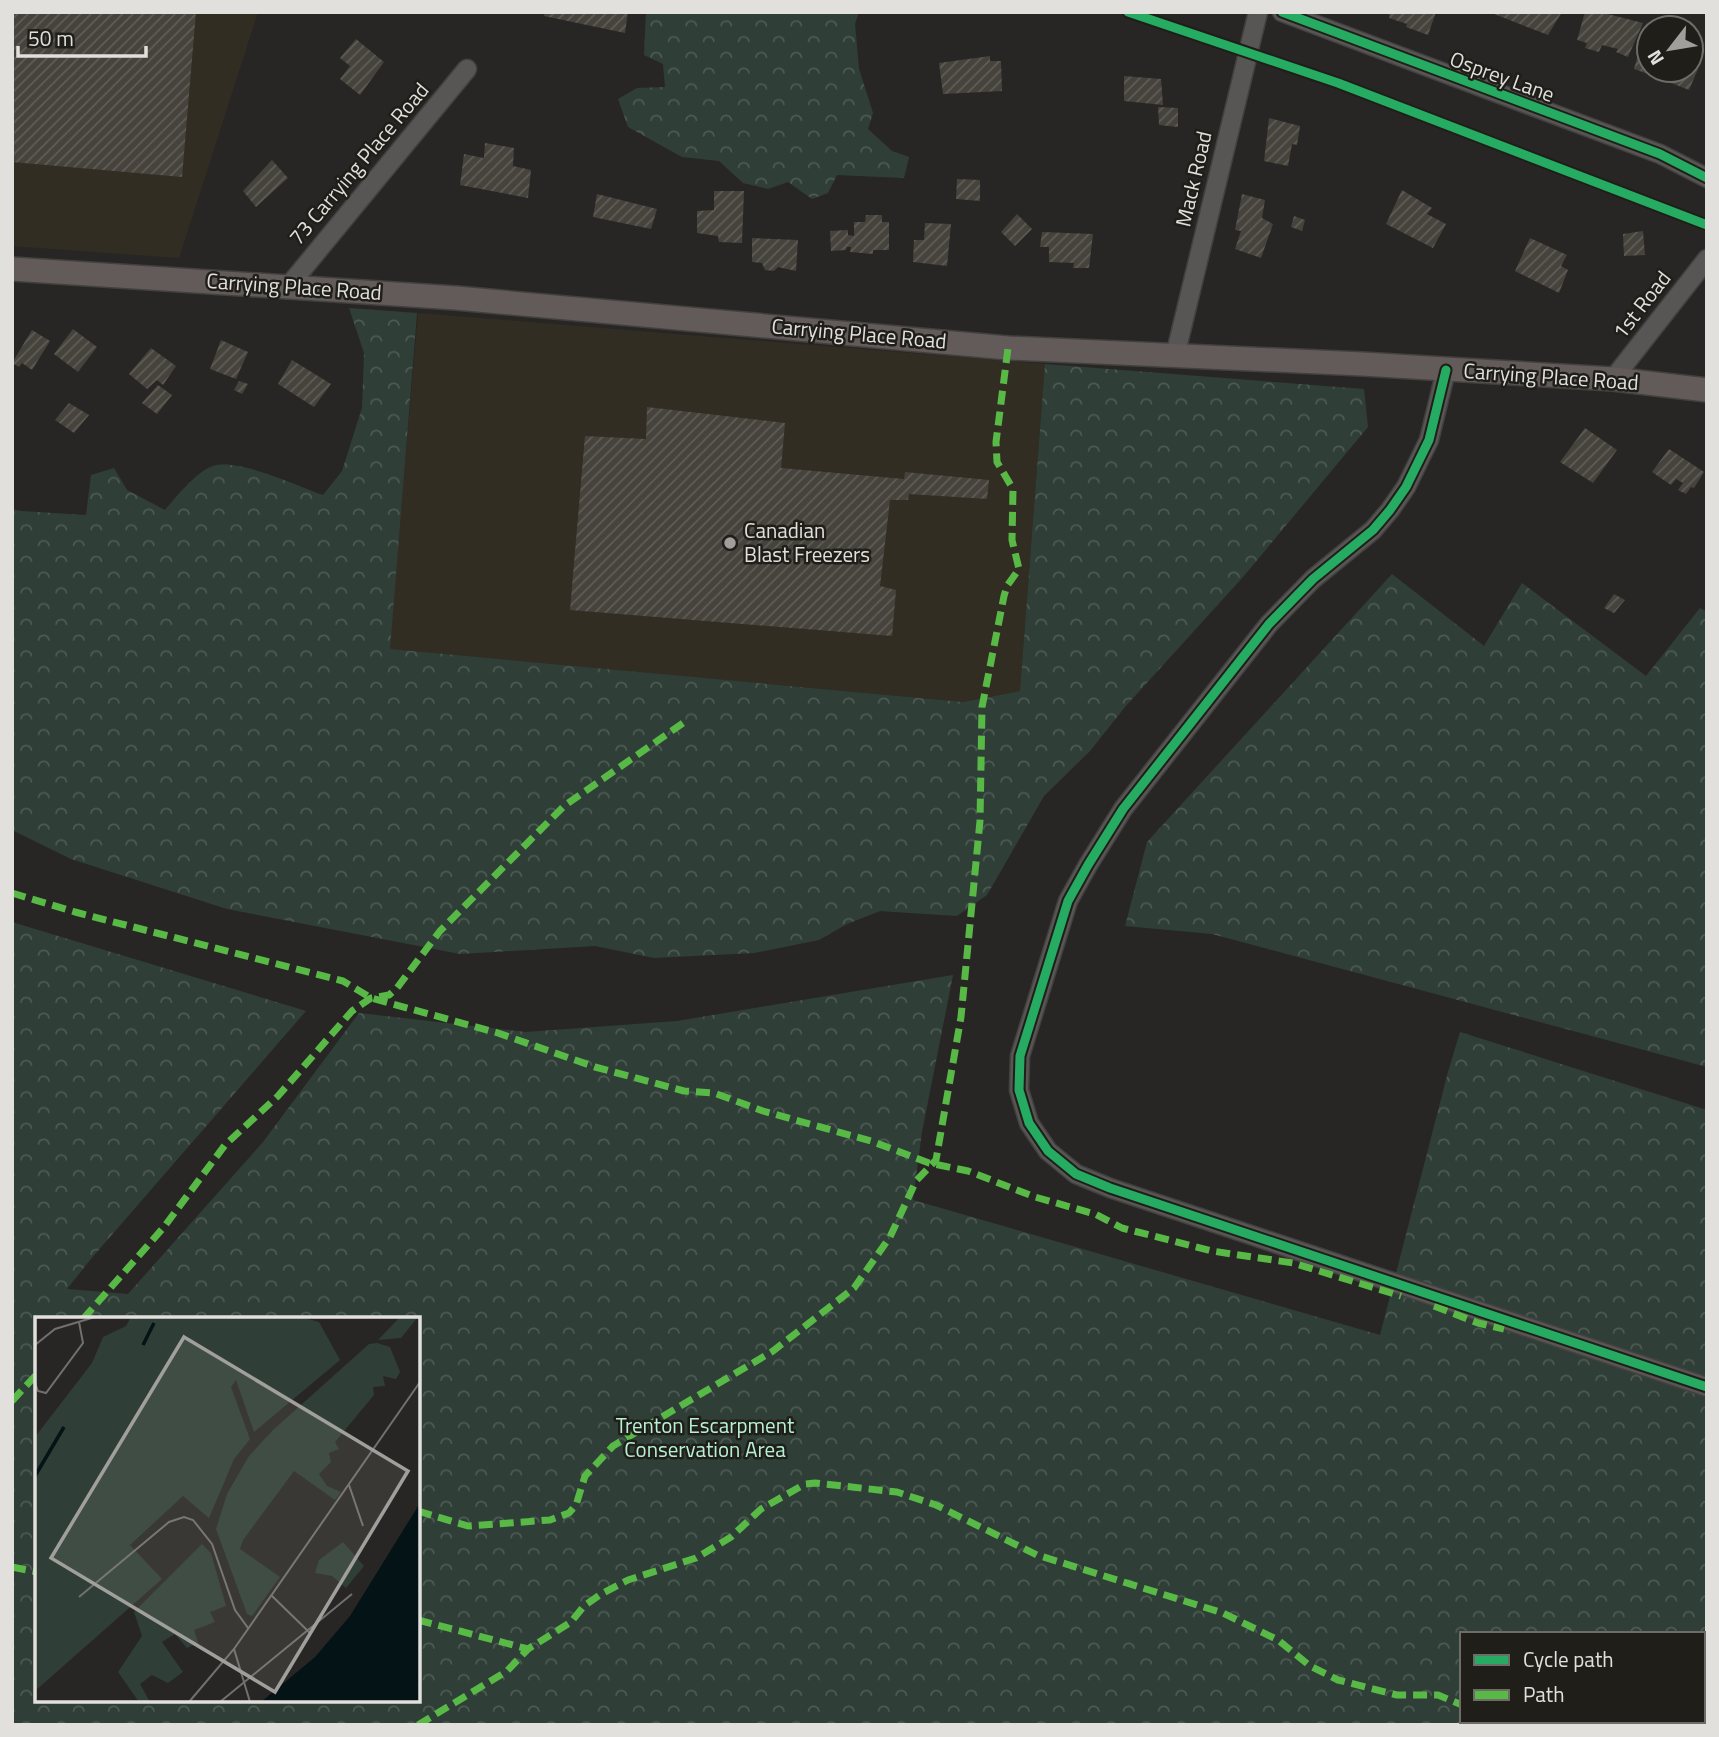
<svg xmlns="http://www.w3.org/2000/svg" width="1719" height="1737" viewBox="0 0 1719 1737" font-family="'Titillium Web',sans-serif">
<defs>
<pattern id="forest-crowns" width="20" height="18" patternUnits="userSpaceOnUse" patternTransform="scale(1.75)"><rect width="20" height="18" fill="#2f3f37"/><path d="M2 6a3 3 0 1 1 6 0M12 15a3 3 0 1 1 6 0" fill="none" stroke="#4d5a54"/></pattern>
<pattern id="building-hatch" width="6" height="6" patternUnits="userSpaceOnUse" patternTransform="scale(1.75)"><rect width="6" height="6" fill="#46423c"/><path d="M-1 1l2-2M0 6l6-6M5 7l2-2" fill="none" stroke="#605d58"/></pattern>
</defs>
<rect width="100%" height="100%" fill="#282624"/>
<g fill="#322d23">
<polygon points="12,12 258,12 179,258 12,246"/>
<polygon points="418,313 1045,364 1020,691 963,702 389,649"/>
</g>
<g fill="url(#forest-crowns)" fill-rule="evenodd">
<polygon points="646,12 859,12 855,24 859,69 873,113 868,129 892,151 909,157 904,178 837,175 828,193 812,199 788,182 768,189 743,183 719,161 682,157 628,127 618,99 637,88 665,87 663,64 644,55"/>
<path d="M349,308L417,313L390,649L963,702L1020,691L1045,364L1364,389L1368,427L1243,577L1125,707L1090,751L1044,796L987,895L957,916L880,911L847,924L819,940L754,953L654,958L595,946L460,954L227,909L71,859L12,830V509L21,511L86,515L91,475L114,468L127,490L165,510C175,498 198,470 213,466C239,458 297,486 323,495L342,471L362,408L364,353Z"/>
<polygon points="1392,574 1484,646 1522,583 1646,676 1700,608 1707,612 1707,1067 1212,934 1125,926 1147,842"/>
<path d="M12,922L306,1011L90,1260L67,1289L128,1294L263,1142L359,1013L526,1032L677,1021L953,975L922,1132L913,1200L1380,1335L1448,1072L1460,1032L1707,1110V1725H12ZM37,1319H418V1700H37ZM1462,1634H1703V1721H1462Z"/>
</g>
<g fill="url(#building-hatch)">
<polygon points="12,12 196,12 182,177 12,162"/>
<polygon points="545,12 628,12 625,33 544,16"/>
<polygon points="1382,12 1436,12 1428,35 1406,27 1407,24 1389,18 1390,15"/>
<polygon points="1489,12 1562,12 1548,35"/>
<polygon points="1585,12 1600,12 1643,23 1628,57 1616,52 1618,49 1602,45 1599,52 1585,48 1587,43 1577,40"/>
<polygon points="356,39 384,62 360,95 340,79 350,66 340,58"/>
<polygon points="1642,40 1649,42 1648,74 1634,69"/>
<polygon points="990,56 990,61 1001,61 1002,91 943,94 939,63"/>
<polygon points="1691,67 1698,69 1689,90 1671,83 1672,79 1650,70 1691,70"/>
<polygon points="1124,76 1161,79 1163,105 1124,101"/>
<polygon points="1158,107 1178,108 1178,127 1159,125"/>
<polygon points="1269,118 1300,126 1297,145 1292,144 1288,166 1264,161"/>
<polygon points="485,143 514,148 513,166 531,170 528,198 460,185 464,154 484,158"/>
<polygon points="272,160 288,178 256,207 243,191"/>
<polygon points="957,179 980,180 980,201 956,199"/>
<polygon points="1402,190 1432,208 1427,214 1446,224 1433,248 1386,224"/>
<polygon points="714,191 744,191 742,243 719,242 718,236 697,233 697,211 714,210"/>
<polygon points="597,194 657,209 651,229 593,217"/>
<polygon points="1242,194 1265,200 1262,218 1273,224 1261,258 1235,249 1241,231 1235,230"/>
<polygon points="1017,214 1032,229 1015,246 1001,232"/>
<polygon points="866,215 882,215 882,222 889,222 889,250 873,250 873,254 850,252 851,247 847,247 846,250 831,251 830,231 848,230 848,235 854,236 854,222 865,222"/>
<polygon points="1294,216 1305,220 1302,231 1291,227"/>
<polygon points="925,223 951,224 947,266 913,262 914,240 924,240"/>
<polygon points="1643,231 1645,255 1624,256 1623,234"/>
<polygon points="1042,232 1093,234 1089,268 1073,268 1074,263 1049,262 1049,247 1040,247"/>
<polygon points="752,238 798,240 796,271 778,267 774,271 765,270 762,263 752,262"/>
<polygon points="1530,238 1567,255 1561,266 1568,270 1559,293 1515,271"/>
<polygon points="73,329 97,347 78,372 54,354"/>
<polygon points="32,330 50,341 32,370 22,363 19,367 12,363"/>
<polygon points="221,340 248,352 236,379 210,369"/>
<polygon points="151,348 176,366 163,385 157,380 147,389 129,374"/>
<polygon points="292,360 331,384 314,407 278,384"/>
<polygon points="239,381 248,384 242,394 234,390"/>
<polygon points="158,385 172,395 157,414 142,403"/>
<polygon points="69,403 89,415 74,433 55,420"/>
<polygon points="647,407 785,423 781,468 904,479 905,472 989,480 987,499 909,494 908,500 890,500 880,586 896,590 892,636 570,610 585,436 646,439"/>
<polygon points="1585,428 1617,450 1593,483 1560,462"/>
<polygon points="1669,449 1704,472 1694,488 1691,487 1686,494 1678,490 1683,483 1676,479 1671,485 1652,472"/>
<polygon points="1614,594 1625,600 1614,613 1604,608"/>
</g>
<g fill="none" stroke-linecap="round" stroke-linejoin="round">
<g stroke="#43413f" stroke-width="21">
<g id="minor">
<polyline points="1282,12 1660,154 1707,178"/>
<polyline points="287,288 467,69"/>
<polyline points="1175,356 1258,12"/>
<polyline points="1446,370 1429,440 1406,487 1390,510 1373,530 1313,579 1269,624 1123,809 1088,865 1068,901 1020,1056 1019,1090 1029,1123 1048,1151 1076,1174 1110,1188 1707,1387"/>
<polyline points="1613,379 1707,259"/>
</g>
</g>
<g stroke="#43413f" stroke-width="26">
<polyline id="major" points="12,269 456,298 1008,348 1362,364 1613,379 1707,390"/>
</g>
<use href="#minor" stroke="#585654" stroke-width="18"/>
<use href="#major" stroke="#625b5a" stroke-width="23"/>
<g stroke="#58b947" stroke-width="7" stroke-dasharray="14 7" stroke-linecap="butt">
<polyline points="12,893 75,912 343,981 371,998 498,1033 595,1067 684,1091 714,1093 763,1111 871,1141 929,1163 968,1171 1035,1197 1095,1214 1122,1228 1212,1251 1293,1263 1401,1296"/>
<polyline points="1434,1306 1478,1323 1504,1329"/>
<polyline points="83,1319 164,1227 225,1145 278,1096 352,1011 371,998 389,995 397,988 440,931 564,806 683,723"/>
<polyline points="12,1401 37,1374"/>
<polyline points="418,1511 468,1526 550,1520 569,1513 576,1505 585,1476 613,1446 773,1351 854,1288 890,1237 916,1181 936,1160 961,1017 980,821 982,707 1004,596 1007,586 1019,569 1012,540 1013,489 997,462 996,442 1008,348"/>
<polyline points="12,1567 37,1572"/>
<polyline points="418,1620 528,1649"/>
<polyline points="1500,1721 1512,1725"/>
<polyline points="418,1725 507,1671 528,1649 571,1622 584,1606 601,1594 628,1580 696,1558 731,1537 761,1509 805,1484 815,1483 897,1492 936,1505 1037,1555 1223,1613 1278,1640 1310,1666 1338,1680 1397,1695 1438,1695 1462,1705"/>
</g>
<g stroke="#201e19" stroke-width="13">
<g id="cycleway">
<polyline points="1128,12 1338,83 1707,225"/>
<polyline points="1282,12 1660,154 1707,178"/>
<polyline points="1446,370 1429,440 1406,487 1390,510 1373,530 1313,579 1269,624 1123,809 1088,865 1068,901 1020,1056 1019,1090 1029,1123 1048,1151 1076,1174 1110,1188 1707,1387"/>
</g>
</g>
<use href="#cycleway" stroke="#26ab63" stroke-width="9"/>
</g>
<circle fill="#a19f9c" stroke="#201e19" stroke-width="2.5" cx="730" cy="543" r="7"/>
<g text-anchor="middle" stroke-width="5" stroke-linejoin="round" paint-order="stroke">
<g font-size="21" fill="#e2e0dd" stroke="#201e19">
<text transform="translate(1502 77) rotate(20)" y="7">Osprey Lane</text>
<text transform="translate(359 164) rotate(-50)" y="7">73 Carrying Place Road</text>
<text transform="translate(1194 179) rotate(-77)" y="7">Mack Road</text>
<text transform="translate(294 287) rotate(4)" y="7">Carrying Place Road</text>
<text transform="translate(1642 305) rotate(-52)" y="7">1st Road</text>
<text transform="translate(859 334) rotate(5)" y="7">Carrying Place Road</text>
<text transform="translate(1551 377) rotate(4)" y="7">Carrying Place Road</text>
</g>
<g font-size="21" fill="#e2e0dd" stroke="#201e19" text-anchor="start">
<text x="744" y="538">Canadian<tspan x="744" dy="24">Blast Freezers</tspan></text>
</g>
<g font-size="21" fill="#b6f1d5" stroke="#201e19">
<text x="705" y="1433">Trenton Escarpment<tspan x="705" dy="24">Conservation Area</tspan></text>
</g>
</g>
<g transform="translate(35 1317)">
<rect width="385" height="385" fill="#282624"/>
<path d="M96,0H266L284,5L305,43L219,115L201,63L196,70L215,122L199,142L174,201L148,179L95,228L127,262L0,374V120L57,46L68,20L91,9ZM365,0H383L366,21L343,23ZM342,26L355,30L365,55L361,62L348,59L350,69L338,70L339,78L300,125L304,132L294,136L296,145L284,157L292,169L306,175L300,183L259,154L208,223L205,232L245,260L217,299L212,297L181,212L192,177L214,139L238,113L334,27ZM308,225L329,249L311,271L297,259L280,256L284,243ZM167,227L176,236L191,289L175,295L180,305L159,313L163,326L152,331L140,317L127,325L148,355L133,366L117,358L105,367L115,385H104L83,355L107,319L99,295Z" fill="#2f3f37"/>
<path d="M102,28H108L115,42L116,66L95,115L26,183L19,203L0,218V164L41,99Z" fill="#2f3f37"/>
<path d="M385,186V385H226L280,340L315,299Z" fill="#041315"/>
<path fill="none" stroke="#041315" stroke-width="3.5" d="M108,28L119,6M0,159L29,110"/>
<path fill="none" stroke="#72706e" stroke-width="2" d="M0,28L20,12L60,0M0,66L3,74L11,76L48,26L44,5M314,168L328,209M236,278L275,316M44,280L134,205L149,200L158,203L177,227L200,293L213,311M199,332L215,385M154,385L199,332L385,65M185,385L317,277"/>
<path fill="#a19f9c" fill-opacity="0.15" stroke="#a19f9c" stroke-width="3.5" d="M149,20L373,154L240,375L16,241Z"/>
<rect width="385" height="385" fill="none" stroke="#e2e0dd" stroke-width="3.5"/>
</g>
<rect width="1719" height="1737" fill="none" stroke="#e2e0dd" stroke-width="28"/>
<rect x="1460" y="1632" width="245" height="91" fill="#201e19" stroke="#6e6c67" stroke-width="2"/>
<rect x="1474" y="1655" width="35" height="10" fill="#26ab63" stroke="#6e6c67" stroke-width="2"/>
<text x="1523" y="1667" font-size="21" fill="#e2e0dd">Cycle path</text>
<rect x="1474" y="1690" width="35" height="10" fill="#58b947" stroke="#6e6c67" stroke-width="2"/>
<text x="1523" y="1702" font-size="21" fill="#e2e0dd">Path</text>
<g transform="translate(1670 49) rotate(239)"><circle r="33" fill="#201e19" stroke="#6e6c67" stroke-width="2"/>
<path d="M0-5L12 26L0 18L-12 26Z" fill="#a19f9c"/>
<text y="-10" font-size="19" font-weight="bold" text-anchor="middle" fill="#e2e0dd">N</text>
</g>
<path d="M18 46v10h128v-10" fill="none" stroke="#e2e0dd" stroke-width="3.5"/>
<text x="28" y="46" font-size="21" fill="#e2e0dd" stroke="#201e19" stroke-width="5" paint-order="stroke">50 m</text>
</svg>
